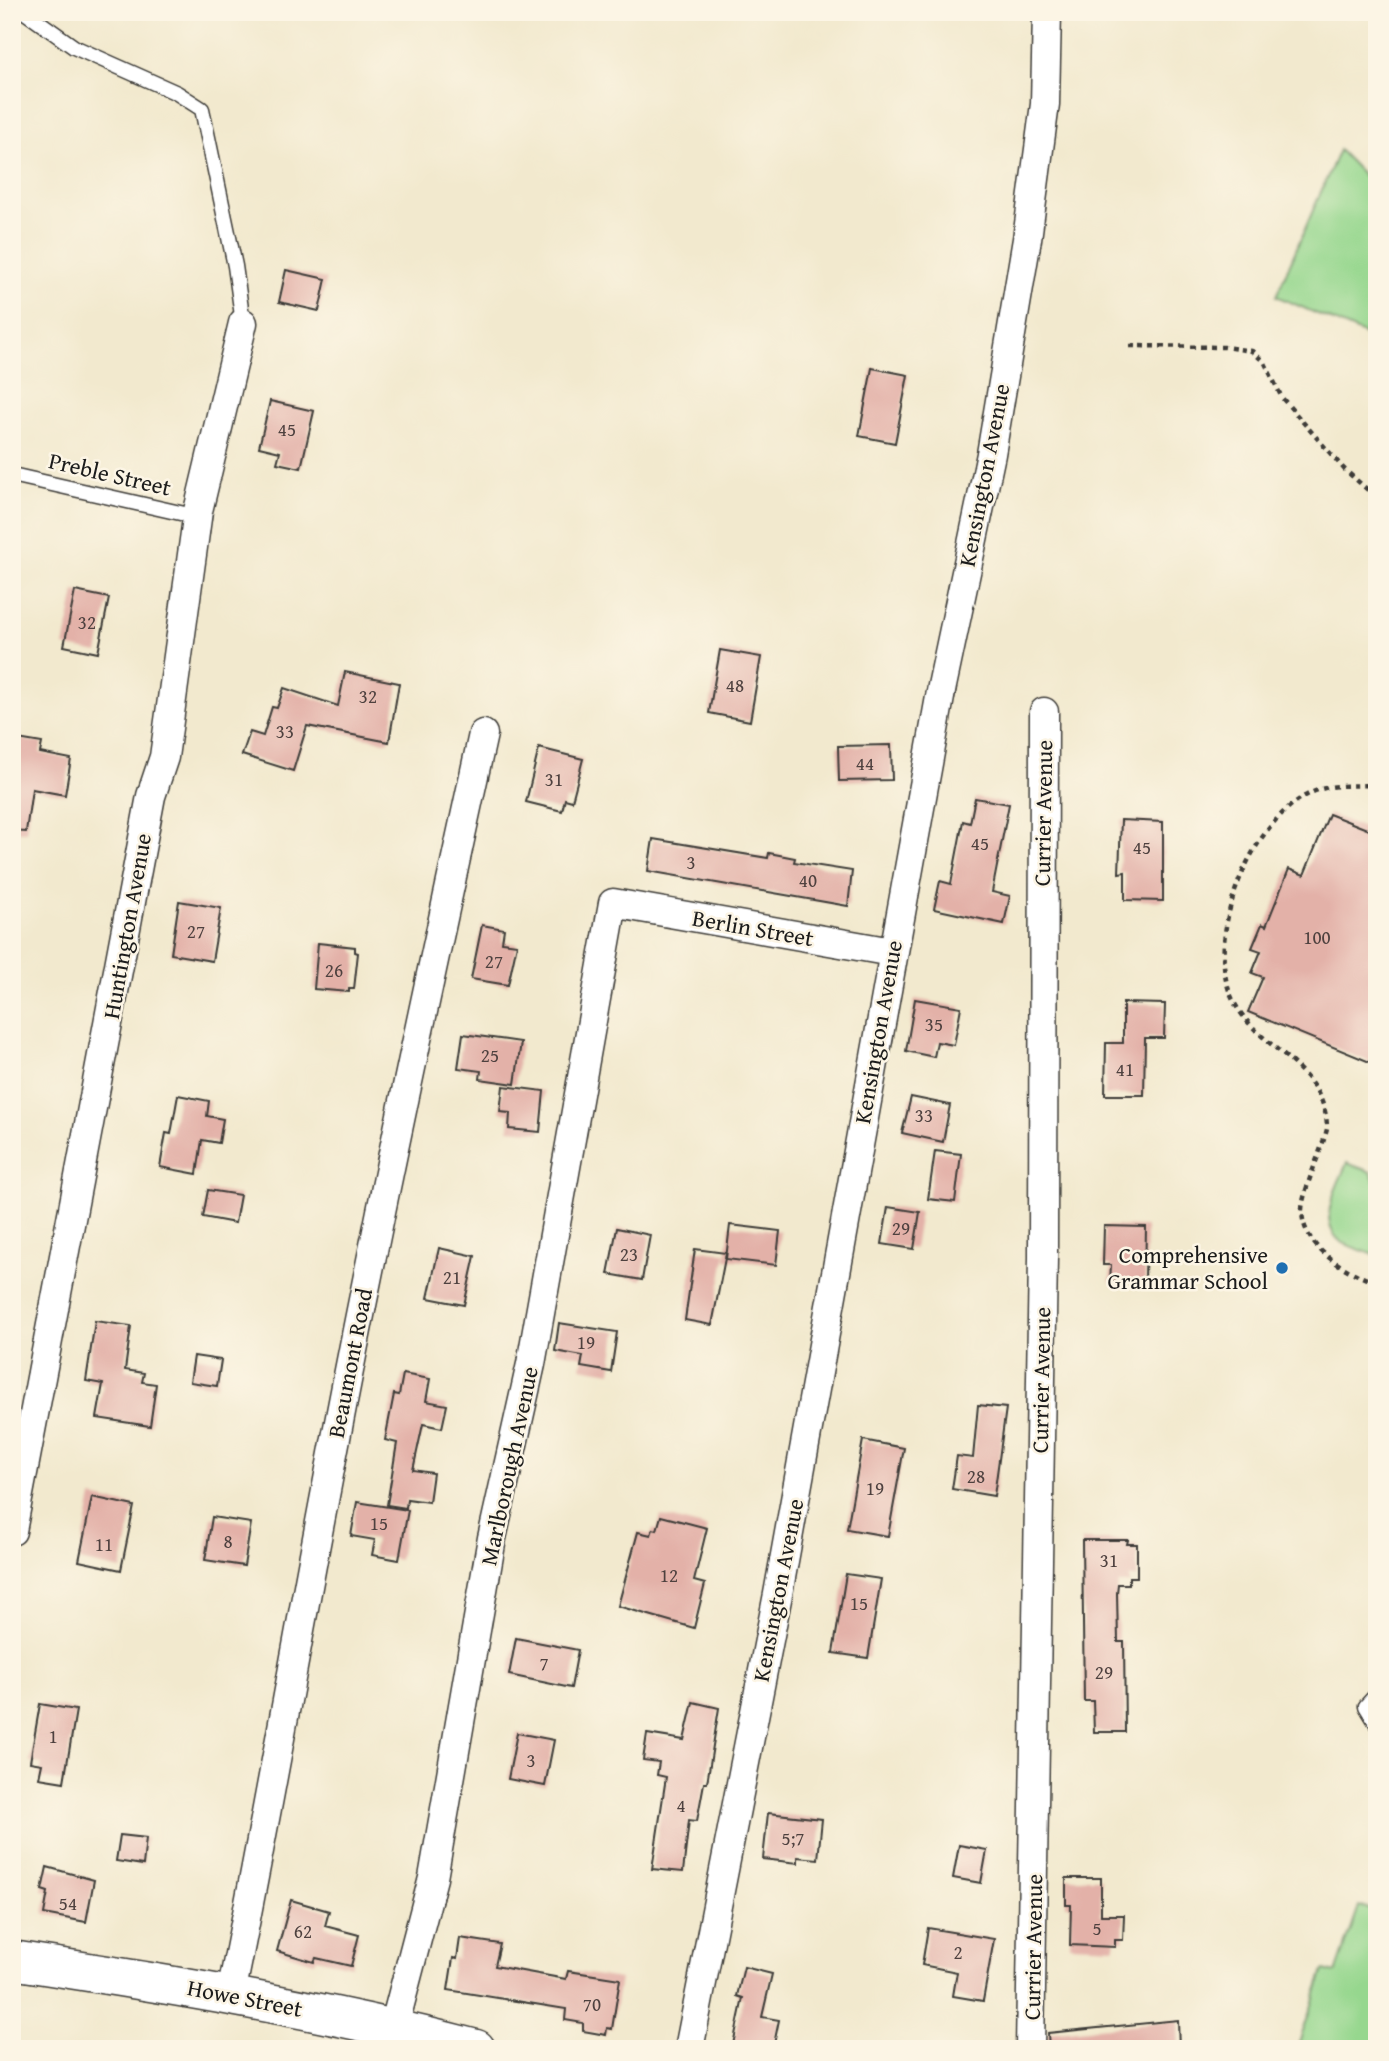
<svg xmlns="http://www.w3.org/2000/svg" width="1389" height="2061" viewBox="0 0 1389 2061" font-family="'Gentium Book Plus',serif">
<rect width="100%" height="100%" fill="#fcf5e5"/>
<filter id="ink" filterUnits="userSpaceOnUse"><feTurbulence type="fractalNoise" baseFrequency=".0143" numOctaves="2"/><feDisplacementMap in="SourceGraphic" scale="14" xChannelSelector="R" yChannelSelector="G"/><feConvolveMatrix kernelMatrix="1 2 1 2 8 2 1 2 1" color-interpolation-filters="sRGB"/></filter>
<filter id="wash" filterUnits="userSpaceOnUse"><feTurbulence type="fractalNoise" baseFrequency=".00686" numOctaves="4" result="noise"/><feDisplacementMap in="SourceGraphic" scale="28" xChannelSelector="R" yChannelSelector="G"/><feGaussianBlur stdDeviation="1.57" result="paint"/><feColorMatrix in="noise" values="0 0 0 0 0 0 0 0 0 0 0 0 0 0 0 0 0 1.4 0 .05"/><feComposite in="paint" operator="in"/></filter>
<g filter="url(#wash)">
<rect width="100%" height="100%" fill="#f2e9ce"/>
<g fill="#96d78e" stroke="#597a55" stroke-width="2">
<polygon points="1339,150 1377,189 1377,340 1276,296"/>
<path d="M1347,1163L1371,1172L1377,1187V1256C1366,1251 1350,1248 1340,1241C1316,1221 1338,1185 1347,1163Z"/>
<polygon points="1359,1906 1377,1912 1377,2049 1297,2049 1324,1970 1336,1973"/>
</g>
<g id="blocks">
<g fill="#e3b1a8">
<polygon points="286,270 326,279 319,311 279,302"/>
<polygon points="872,368 908,375 895,443 859,436"/>
<polygon points="270,401 314,411 301,468 277,463 280,452 259,447"/>
<polygon points="75,591 109,598 98,653 64,646"/>
<polygon points="720,650 761,657 750,721 709,713"/>
<polygon points="345,672 399,683 389,742 307,726 293,771 242,755 250,732 263,736 272,707 277,708 284,688 338,706"/>
<polygon points="12,738 42,743 40,753 71,759 65,795 32,789 26,832 12,831"/>
<polygon points="891,745 892,780 839,781 838,746"/>
<polygon points="539,748 583,759 572,801 565,799 562,811 526,802"/>
<polygon points="975,798 1009,804 992,892 1010,896 1004,924 934,909 940,881 951,884 963,821 970,823"/>
<polygon points="1329,814 1377,833 1377,1065 1248,1012 1263,977 1252,973 1261,951 1252,948 1262,924 1266,926 1289,869 1304,875"/>
<polygon points="1121,820 1163,822 1163,901 1125,900 1125,872 1119,873"/>
<polygon points="653,839 768,858 769,853 795,858 794,862 852,871 848,906 648,871"/>
<polygon points="179,901 221,908 212,961 171,954"/>
<polygon points="482,925 504,929 502,942 517,944 508,985 471,979"/>
<polygon points="318,943 355,947 355,952 358,953 354,989 349,989 349,992 314,989"/>
<polygon points="915,999 961,1007 954,1045 937,1042 934,1057 906,1051"/>
<polygon points="1123,1003 1165,1004 1164,1038 1145,1038 1144,1095 1105,1095 1106,1043 1123,1043"/>
<polygon points="463,1034 521,1042 515,1084 480,1079 481,1071 458,1068"/>
<polygon points="503,1086 544,1091 540,1132 509,1129 510,1113 500,1112"/>
<polygon points="178,1095 209,1101 207,1116 223,1119 219,1143 202,1140 197,1174 160,1167 166,1133 171,1134"/>
<polygon points="911,1097 950,1105 943,1142 902,1133"/>
<polygon points="935,1151 961,1154 955,1202 928,1199"/>
<polygon points="208,1190 240,1195 235,1223 203,1217"/>
<polygon points="888,1207 920,1212 914,1249 882,1244"/>
<polygon points="730,1225 780,1231 776,1265 726,1259"/>
<polygon points="1104,1226 1146,1227 1145,1282 1110,1282 1111,1265 1103,1265"/>
<polygon points="617,1228 650,1235 642,1280 608,1274"/>
<polygon points="439,1248 475,1256 464,1305 428,1298"/>
<polygon points="695,1249 726,1253 712,1325 685,1320"/>
<polygon points="95,1321 131,1326 125,1370 144,1373 142,1382 156,1384 150,1426 97,1418 103,1384 86,1381"/>
<polygon points="559,1323 617,1332 611,1372 581,1367 583,1356 555,1351"/>
<polygon points="194,1356 221,1360 217,1386 190,1382"/>
<polygon points="403,1374 430,1379 426,1401 447,1405 442,1428 423,1424 413,1470 433,1473 429,1502 407,1499 406,1508 387,1505 397,1443 385,1440 394,1394 399,1395"/>
<polygon points="978,1405 1006,1408 994,1496 952,1489 957,1456 973,1458"/>
<polygon points="863,1440 904,1448 888,1536 847,1529"/>
<polygon points="92,1497 134,1506 121,1570 79,1561"/>
<polygon points="357,1502 408,1510 399,1560 372,1555 375,1540 351,1536"/>
<polygon points="661,1516 707,1528 694,1581 705,1584 694,1628 618,1606 638,1532 651,1535 653,1529 657,1530"/>
<polygon points="212,1517 251,1523 244,1566 205,1560"/>
<polygon points="1082,1540 1128,1540 1127,1544 1137,1544 1137,1577 1129,1577 1129,1584 1118,1584 1117,1593 1118,1642 1124,1642 1125,1732 1094,1732 1093,1701 1084,1701"/>
<polygon points="846,1574 881,1579 868,1658 833,1653"/>
<polygon points="516,1638 578,1650 571,1688 509,1675"/>
<polygon points="693,1702 719,1708 707,1783 704,1783 697,1821 689,1820 683,1872 652,1869 666,1777 657,1775 659,1762 643,1760 647,1734 684,1740"/>
<polygon points="40,1704 76,1710 64,1782 39,1778 42,1764 30,1762"/>
<polygon points="517,1733 554,1740 545,1786 508,1779"/>
<polygon points="768,1813 822,1819 818,1859 798,1857 798,1863 763,1859"/>
<polygon points="120,1835 146,1838 143,1865 116,1861"/>
<polygon points="959,1845 987,1850 981,1883 953,1878"/>
<polygon points="47,1867 94,1880 86,1922 44,1914 48,1892 42,1890"/>
<polygon points="1066,1878 1101,1878 1101,1915 1124,1915 1123,1940 1115,1940 1115,1947 1070,1945 1071,1905 1066,1905"/>
<polygon points="291,1900 329,1911 325,1926 359,1935 351,1966 316,1958 314,1962 277,1951"/>
<polygon points="928,1928 994,1939 983,2001 953,1996 957,1972 922,1965"/>
<polygon points="460,1938 500,1944 495,1966 566,1979 568,1971 620,1979 612,2029 607,2028 606,2035 583,2031 583,2023 565,2020 566,2009 448,1990 453,1958 457,1959"/>
<polygon points="744,1967 772,1974 762,2017 779,2020 773,2049 732,2049 743,1998 737,1996"/>
<polygon points="1178,2020 1179,2049 1049,2049 1048,2033"/>
</g>
</g>
</g>
<g filter="url(#ink)">
<use href="#blocks" fill-opacity="0" stroke="#3c3b37" stroke-width="2"/>
<g fill="none" stroke-linecap="round" stroke-linejoin="round">
<g stroke="#3c3b37" stroke-width="17">
<g id="lane">
<polyline points="25,12 74,47 177,93 202,109 235,266 243,323"/>
<polyline points="12,475 198,517"/>
<polyline points="1377,1694 1366,1706 1377,1724"/>
</g>
</g>
<g stroke="#3c3b37" stroke-width="31">
<g id="street">
<polyline points="12,1531 151,796 164,757 198,511 243,323"/>
<path d="M231,1994C266,1823 295,1652 328,1480C375,1230 429,982 483,734"/>
<polyline points="394,2027 433,1878 492,1538 531,1364 613,903 892,952"/>
<polyline points="689,2049 778,1594 942,686 991,454 1027,239 1045,104 1047,12"/>
<polyline points="1030,2049 1043,1257 1044,712"/>
</g>
</g>
<g stroke="#3c3b37" stroke-width="41">
<path id="secondary" d="M12,1960C168,1984 323,2009 476,2049"/>
</g>
<g stroke="#3c3b37" stroke-width="4.5" stroke-dasharray="5 5" stroke-linecap="butt">
<polyline points="1130,346 1224,347 1252,351 1265,363 1282,398 1344,469 1377,498"/>
<path d="M1377,785C1358,786 1336,784 1318,790C1252,813 1202,938 1233,1000C1257,1049 1327,1067 1327,1129C1322,1150 1301,1194 1302,1212C1304,1250 1347,1272 1377,1283"/>
</g>
<use href="#lane" stroke="#fff" stroke-width="14"/>
<use href="#street" stroke="#fff" stroke-width="28"/>
<use href="#secondary" stroke="#fff" stroke-width="38"/>
</g>
</g>
<circle fill="#1f6fb2" stroke="#fcf5e5" stroke-width="2.5" cx="1282" cy="1268" r="7"/>
<g text-anchor="middle" stroke-width="5" stroke-linejoin="round" paint-order="stroke">
<g font-size="19" fill="#4e413f">
<text x="287" y="436">45</text>
<text x="87" y="629">32</text>
<text x="735" y="692">48</text>
<text x="368" y="703">32</text>
<text x="285" y="738">33</text>
<text x="865" y="770">44</text>
<text x="554" y="786">31</text>
<text x="980" y="850">45</text>
<text x="1142" y="854">45</text>
<text x="691" y="869">3</text>
<text x="808" y="887">40</text>
<text x="196" y="938">27</text>
<text x="1317" y="944">100</text>
<text x="494" y="968">27</text>
<text x="334" y="977">26</text>
<text x="934" y="1031">35</text>
<text x="490" y="1062">25</text>
<text x="1125" y="1076">41</text>
<text x="924" y="1122">33</text>
<text x="901" y="1235">29</text>
<text x="629" y="1261">23</text>
<text x="452" y="1284">21</text>
<text x="586" y="1349">19</text>
<text x="976" y="1483">28</text>
<text x="875" y="1495">19</text>
<text x="379" y="1530">15</text>
<text x="228" y="1548">8</text>
<text x="104" y="1551">11</text>
<text x="1109" y="1567">31</text>
<text x="669" y="1582">12</text>
<text x="859" y="1610">15</text>
<text x="544" y="1670">7</text>
<text x="1104" y="1679">29</text>
<text x="53" y="1743">1</text>
<text x="531" y="1767">3</text>
<text x="681" y="1812">4</text>
<text x="793" y="1845">5;7</text>
<text x="68" y="1910">54</text>
<text x="1097" y="1935">5</text>
<text x="303" y="1938">62</text>
<text x="958" y="1959">2</text>
<text x="592" y="2011">70</text>
</g>
<g font-size="23" fill="#1c1c1c" stroke="#fcf5e5">
<text transform="translate(110 474) rotate(13)" y="8">Preble Street</text>
<text transform="translate(984 475) rotate(-79)" y="8">Kensington Avenue</text>
<text transform="translate(1043 813) rotate(-89)" y="8">Currier Avenue</text>
<text transform="translate(127 926) rotate(-80)" y="8">Huntington Avenue</text>
<text transform="translate(753 928) rotate(10)" y="8">Berlin Street</text>
<text transform="translate(878 1032) rotate(-80)" y="8">Kensington Avenue</text>
<text transform="translate(350 1363) rotate(-79)" y="8">Beaumont Road</text>
<text transform="translate(1041 1380) rotate(-89)" y="8">Currier Avenue</text>
<text transform="translate(509 1466) rotate(-78)" y="8">Marlborough Avenue</text>
<text transform="translate(778 1590) rotate(-79)" y="8">Kensington Avenue</text>
<text transform="translate(1033 1947) rotate(-89)" y="8">Currier Avenue</text>
<text transform="translate(245 1998) rotate(11)" y="8">Howe Street</text>
</g>
<g font-size="23" fill="#1c1c1c" stroke="#fcf5e5" text-anchor="end">
<text x="1268" y="1263">Comprehensive<tspan x="1268" dy="26">Grammar School</tspan></text>
</g>
</g>
<rect width="1389" height="2061" fill="none" stroke="#fcf5e5" stroke-width="42"/>
</svg>
